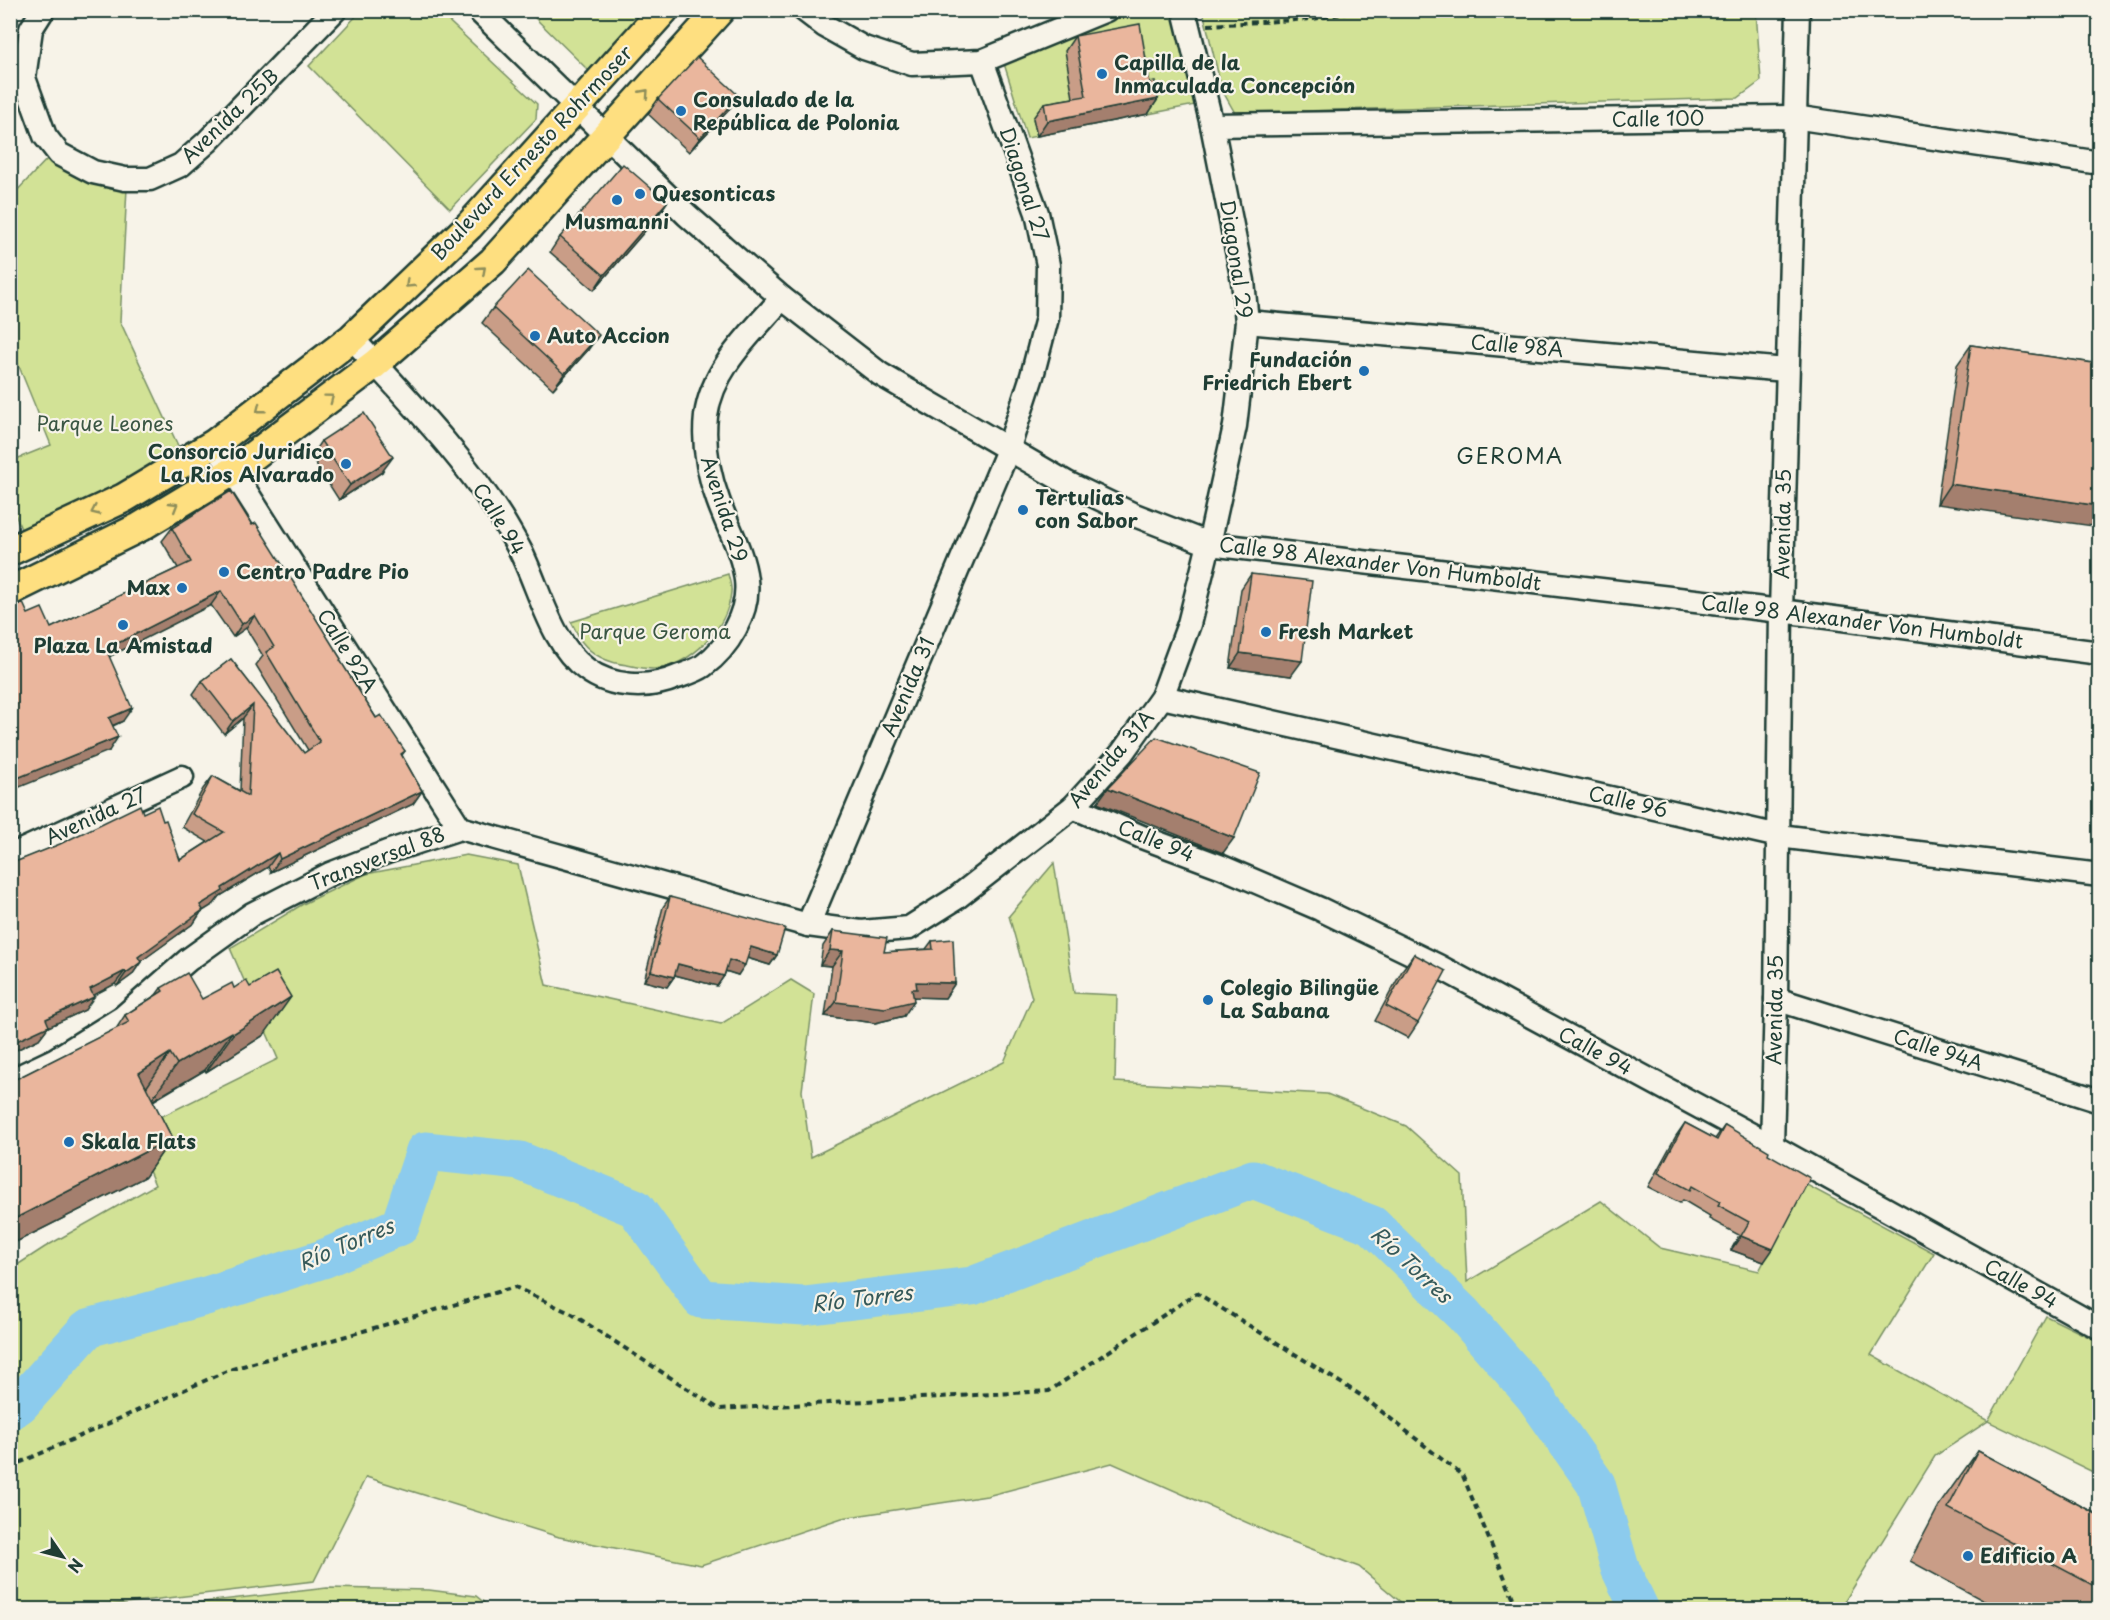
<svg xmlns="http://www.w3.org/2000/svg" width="2110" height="1620" viewBox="0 0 2110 1620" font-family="'Playpen Sans',sans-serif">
<rect width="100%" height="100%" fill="#f7f3e8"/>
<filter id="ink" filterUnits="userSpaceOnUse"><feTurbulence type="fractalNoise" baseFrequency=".0167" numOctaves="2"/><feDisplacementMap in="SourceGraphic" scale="12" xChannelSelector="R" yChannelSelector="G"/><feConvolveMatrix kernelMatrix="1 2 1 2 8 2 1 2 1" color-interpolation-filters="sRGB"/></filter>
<g filter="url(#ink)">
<g fill="#d2e296" stroke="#789065" stroke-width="1.5">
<polygon points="361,11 438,11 537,104 536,119 450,209 309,66"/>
<polygon points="528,11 647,11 591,73"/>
<polygon points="1123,11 1176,11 1195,105 1148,114 1145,97 1033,119 1037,136 1027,138 1002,57"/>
<polygon points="1203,11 1756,11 1761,81 1738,98 1235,113 1222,90"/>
<polygon points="50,156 127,188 120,321 180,450 105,492 23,534 11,504 11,461 51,445 16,359 11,360 10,198"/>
<path d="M728,574C729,579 732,586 731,592C728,628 691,666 654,669C645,669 636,667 627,665C610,663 593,656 582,642C578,637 575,628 571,622Z"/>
<polygon points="466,855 518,865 546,985 721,1024 791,980 814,994 802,1091 811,1157 1004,1062 1032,998 1009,916 1054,863 1074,993 1117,995 1115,1082 1327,1094 1406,1126 1462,1176 1467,1282 1601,1201 1660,1248 1759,1271 1805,1184 1934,1253 1871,1355 1988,1421 2046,1316 2099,1342 2099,1475 1988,1421 1935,1456 1840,1609 1409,1609 1359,1567 1275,1535 1112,1463 987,1496 842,1518 701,1565 559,1537 366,1477 314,1581 73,1609 11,1610 11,1269 45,1247 155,1185 132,1131 278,1059 230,948 303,904 366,874"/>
<polygon points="327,1588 429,1590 476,1596 492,1609 143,1609"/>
</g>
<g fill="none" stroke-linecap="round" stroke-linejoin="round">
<polyline stroke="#8ccbed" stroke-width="39" points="10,1411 20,1404 88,1328 206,1296 323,1259 400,1226 425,1151 520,1161 635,1208 701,1299 804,1306 972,1286 1253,1179 1372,1225 1463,1314 1535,1397 1596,1484 1620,1568 1640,1610"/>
<g stroke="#1f3d34" stroke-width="27">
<g id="minor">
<polyline points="43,10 31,29 24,78 45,136 59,154 93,172 125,179 150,179 181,165 207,142 335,10"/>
<polyline points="478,10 687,215 782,298 880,374 1067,483 1132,514 1209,544 1781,611 2100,653"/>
<polyline points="804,10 825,26 864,48 912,64 982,61 1106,10"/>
<polyline points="1212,125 1794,117 2100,163"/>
<polyline points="1247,322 1786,370"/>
<path d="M352,338C404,396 459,451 501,517C507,527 514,539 520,550C539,587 551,644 586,669C611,688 649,689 677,677C685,674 696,671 703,666C728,648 750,612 746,580C743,552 727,526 718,500C708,473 703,444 706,416C712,368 752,333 782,298"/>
<polyline points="214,444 233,471 460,828"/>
<polyline points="1162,697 1779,836 2100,875"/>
<polyline points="1073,807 1142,837 1222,867 1320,909 1438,966 1772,1146 2100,1328"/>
<polyline points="10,856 182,777"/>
<polyline points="808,925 1008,450 1032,376 1047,318 1048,265 1037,213 982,61"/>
<polyline points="1776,999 2100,1101"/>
<polyline points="10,1081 54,1060 123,1017 188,960 252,914 330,874 387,852 460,828 808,925 861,932 909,928 955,899 1073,807 1122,753 1162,697 1189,624 1209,544 1235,426 1247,322 1243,281 1212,125 1184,10"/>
<polyline points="1772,1146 1776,999 1781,611 1798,10"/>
</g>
</g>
<g stroke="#1f3d34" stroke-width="33">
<g id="major">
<polyline points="10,551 124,498 214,444 352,338 469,226 664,10"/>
<polyline points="10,591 140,527 233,471 375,364 493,261 720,10"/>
</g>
</g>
<g stroke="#1f3d34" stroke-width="4" stroke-dasharray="6 4.5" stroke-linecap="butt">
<polyline points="1208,25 1313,19 1363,10"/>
<polyline points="10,1467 229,1370 515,1287 572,1314 719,1409 1049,1391 1197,1293 1362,1396 1463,1476 1518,1610"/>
</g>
<use href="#minor" stroke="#f7f3e8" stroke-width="22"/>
<use href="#major" stroke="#fedf80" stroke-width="28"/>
</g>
<g fill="#c99d87" stroke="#1f3d34" stroke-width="1.5">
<polygon points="1075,36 1150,83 1158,99 1148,114 1037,136 1033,118 1044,103 1073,98 1065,51"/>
<polygon points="658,99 728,111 689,152 648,114"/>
<polygon points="667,202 657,217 594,290 550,252 560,237"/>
<polygon points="493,308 588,350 553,389 482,323"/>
<polygon points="1971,345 2100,364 1937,504 1957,365"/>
<polygon points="321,441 382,472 339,500 311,456"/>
<polygon points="252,525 341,659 340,661 376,718 405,751 402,755 422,791 413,804 271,872 268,867 220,896 214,904 201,912 194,923 141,961 132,975 117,986 115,984 93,995 85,1010 48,1027 39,1039 10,1053 10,864 143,813 163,821 180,860 208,842 182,827 203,789 213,776 240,791 243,718 224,734 193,694 202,681 231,659 304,753 308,750 256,665 263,656 246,628 233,637 211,605 109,656 123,721 113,726 109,751 28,614 51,628 178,568 162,541 172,528"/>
<polygon points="1251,574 1291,676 1230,668 1241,589"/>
<polygon points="670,897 777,955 770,965 747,958 738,975 726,971 724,976 717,986 675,975 667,987 644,981 663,907"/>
<polygon points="833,931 884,952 926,949 932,941 955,983 945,998 914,997 904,1016 875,1023 825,1016 832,966 820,965 823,946"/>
<polygon points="1414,954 1418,1023 1408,1038 1375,1021 1403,969"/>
<polygon points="161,988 202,999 234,988 264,1035 206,1072 205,1070 153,1101 172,1138 145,1177 10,1245 10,1082 116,1029 125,1015 156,995"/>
<polygon points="1685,1123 1715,1139 1725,1125 1768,1154 1764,1262 1731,1250 1739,1235 1709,1219 1710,1216 1683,1200 1680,1203 1648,1187 1676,1136"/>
<polygon points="1978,1451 2100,1516 2100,1610 2001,1610 1910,1561 1940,1504"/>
</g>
<g fill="#a47f6e" stroke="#1f3d34" stroke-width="1.5">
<polygon points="739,96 728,111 689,152 700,138"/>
<polygon points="1158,99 1148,114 1037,136 1047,121"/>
<polygon points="667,202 657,217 594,290 604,275"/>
<polygon points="599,335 588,350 553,389 564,374"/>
<polygon points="393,457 382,472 339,500 350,485"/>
<polygon points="1950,484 2100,506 2100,527 1937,504"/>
<polygon points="221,591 211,605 97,663 106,649"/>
<polygon points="255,615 246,628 233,637 242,624"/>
<polygon points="1240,653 1302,661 1291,676 1230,668"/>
<polygon points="253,705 243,718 224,734 233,721"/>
<polygon points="132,708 123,721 100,731 109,718"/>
<polygon points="118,737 109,751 10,791 10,781"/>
<polygon points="1108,788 1234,838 1223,853 1097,803"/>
<polygon points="422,791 413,804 271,872 280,859"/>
<polygon points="278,853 268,867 220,896 214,904 201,912 194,923 129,970 138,957 222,888"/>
<polygon points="751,947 777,955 770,965 744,957"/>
<polygon points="830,950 843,951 832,966 820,965"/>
<polygon points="729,960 745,965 738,975 722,970"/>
<polygon points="141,962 132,975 117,986 126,973"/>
<polygon points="678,964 724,976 717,986 671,974"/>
<polygon points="125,971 115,984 81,1002 90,989"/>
<polygon points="651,971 674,977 667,987 644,981"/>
<polygon points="916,982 955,983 945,998 911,997 914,1001 904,1016 875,1023 825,1016 836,1002"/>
<polygon points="94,997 85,1010 48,1027 39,1039 10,1053 10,1044 46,1019"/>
<polygon points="291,997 264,1035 206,1072 233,1034"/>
<polygon points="232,1032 205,1070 150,1102 177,1064"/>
<polygon points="170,1053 144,1091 139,1073"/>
<polygon points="172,1138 145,1177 10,1245 10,1221 12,1220"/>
<polygon points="1741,1236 1773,1249 1764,1262 1731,1250"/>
</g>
<g fill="#eab69d" stroke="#1f3d34" stroke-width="1.5">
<polygon points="1140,24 1150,83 1155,82 1158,99 1047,121 1044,103 1086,96 1075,36"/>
<polygon points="697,57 739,96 700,138 658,99"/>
<polygon points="623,164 667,202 604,275 560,237"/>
<polygon points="528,270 599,335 564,374 493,308"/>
<polygon points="1971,345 2100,364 2100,506 1950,484"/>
<polygon points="364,413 393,457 350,485 321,441"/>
<polygon points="231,491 252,525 256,523 297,588 341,659 340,660 376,718 381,715 405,751 401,754 422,791 280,859 278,853 222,888 223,891 200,905 203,910 138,957 141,962 126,973 125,971 90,989 94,997 46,1019 49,1026 10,1044 10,864 60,844 140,805 143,813 158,806 163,821 166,820 180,860 224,832 192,814 213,776 248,796 253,705 233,721 202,681 231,659 304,753 320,742 266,652 274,647 255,615 242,624 221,591 106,649 132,708 109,718 118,737 10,781 10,609 23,603 28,614 42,608 51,628 191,562 172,528"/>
<polygon points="1251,574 1312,581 1302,661 1240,653"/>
<polygon points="1156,737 1260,773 1234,838 1108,788"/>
<polygon points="670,897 785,928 777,955 751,947 745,965 729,960 724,976 678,964 674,977 651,971"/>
<polygon points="833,931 887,938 884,952 933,949 932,941 953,939 955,983 916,982 917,989 912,989 914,1001 885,1008 836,1002 843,951 830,950"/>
<polygon points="1414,954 1446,971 1418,1023 1386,1006"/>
<polygon points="276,972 291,997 233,1034 232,1032 177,1064 170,1053 139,1073 172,1138 12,1220 10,1217 10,1082 129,1022 125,1015 163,991 161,988 187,973 202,999 232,983 234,988 246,980 250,987"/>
<polygon points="1685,1123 1717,1140 1725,1125 1769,1151 1768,1154 1810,1178 1773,1249 1741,1236 1749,1222 1718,1205 1720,1202 1692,1186 1690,1190 1658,1173"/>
<polygon points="1978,1451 2100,1516 2100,1589 1948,1508"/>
</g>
<defs><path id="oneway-chevron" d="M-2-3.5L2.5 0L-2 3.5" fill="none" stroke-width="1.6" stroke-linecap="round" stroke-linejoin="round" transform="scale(1.5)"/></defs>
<g stroke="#8e8e5a">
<use href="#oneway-chevron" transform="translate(645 93) rotate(-48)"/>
<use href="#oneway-chevron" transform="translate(482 270) rotate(-41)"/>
<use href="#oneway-chevron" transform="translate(409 284) rotate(136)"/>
<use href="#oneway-chevron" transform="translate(330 398) rotate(-37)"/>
<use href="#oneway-chevron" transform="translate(260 409) rotate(142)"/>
<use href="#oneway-chevron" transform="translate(174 506) rotate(-31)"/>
<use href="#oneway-chevron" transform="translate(95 511) rotate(155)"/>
</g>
</g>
<g fill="#1f6fb2" stroke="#f7f3e8" stroke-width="2">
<circle cx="1102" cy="74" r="6"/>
<circle cx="681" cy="111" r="6"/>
<circle cx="640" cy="194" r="6"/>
<circle cx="617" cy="200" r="6"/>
<circle cx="535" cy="336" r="6"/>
<circle cx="1364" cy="371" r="6"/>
<circle cx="346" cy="464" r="6"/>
<circle cx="1023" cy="510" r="6"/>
<circle cx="224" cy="572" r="6"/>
<circle cx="182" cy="588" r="6"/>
<circle cx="123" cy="625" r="6"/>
<circle cx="1266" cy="632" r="6"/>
<circle cx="1208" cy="1000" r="6"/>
<circle cx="69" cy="1142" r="6"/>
<circle cx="1968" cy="1556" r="6"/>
</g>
<g text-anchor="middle" stroke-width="4.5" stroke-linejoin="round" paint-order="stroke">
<g font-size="20" font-weight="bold" fill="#1f3d34" stroke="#f7f3e8" text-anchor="start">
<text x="1114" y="70">Capilla de la<tspan x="1114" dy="23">Inmaculada Concepción</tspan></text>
<text x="693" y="107">Consulado de la<tspan x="693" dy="23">República de Polonia</tspan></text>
<text x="652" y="201">Quesonticas</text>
<text x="617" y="229" text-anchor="middle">Musmanni</text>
<text x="547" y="343">Auto Accion</text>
<text x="1352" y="367" text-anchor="end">Fundación<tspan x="1352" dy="23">Friedrich Ebert</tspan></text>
<text x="334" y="459" text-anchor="end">Consorcio Juridico<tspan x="334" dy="23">La Rios Alvarado</tspan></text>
<text x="1035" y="505">Tertulias<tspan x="1035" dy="23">con Sabor</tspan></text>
<text x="236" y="579">Centro Padre Pio</text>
<text x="170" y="595" text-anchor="end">Max</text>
<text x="1278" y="639">Fresh Market</text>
<text x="123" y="653" text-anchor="middle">Plaza La Amistad</text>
<text x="1220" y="995">Colegio Bilingüe<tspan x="1220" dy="23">La Sabana</tspan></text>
<text x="81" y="1149">Skala Flats</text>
<text x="1980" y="1563">Edificio A</text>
</g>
<g font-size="20" fill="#1f3d34" stroke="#f7f3e8">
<text transform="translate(230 116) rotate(-44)" y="7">Avenida 25B</text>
<text transform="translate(1658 119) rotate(-1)" y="7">Calle 100</text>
<text transform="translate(532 153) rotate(-47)" y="7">Boulevard Ernesto Rohrmoser</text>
<text transform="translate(1024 184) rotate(72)" y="7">Diagonal 27</text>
<text transform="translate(1236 259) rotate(81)" y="7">Diagonal 29</text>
<text transform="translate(1517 346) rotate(5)" y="7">Calle 98A</text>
<text transform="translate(724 509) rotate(72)" y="7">Avenida 29</text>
<text transform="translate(499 519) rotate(58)" y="7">Calle 94</text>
<text transform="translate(1783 524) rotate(-89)" y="7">Avenida 35</text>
<text transform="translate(1380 564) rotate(7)" y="7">Calle 98 Alexander Von Humboldt</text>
<text transform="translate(1862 622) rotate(7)" y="7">Calle 98 Alexander Von Humboldt</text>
<text transform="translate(347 651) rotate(58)" y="7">Calle 92A</text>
<text transform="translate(908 687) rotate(-67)" y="7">Avenida 31</text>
<text transform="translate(1111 759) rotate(-50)" y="7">Avenida 31A</text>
<text transform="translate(1628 802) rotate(13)" y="7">Calle 96</text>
<text transform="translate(96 816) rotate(-25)" y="7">Avenida 27</text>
<text transform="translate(1156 841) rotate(22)" y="7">Calle 94</text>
<text transform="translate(377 859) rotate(-21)" y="7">Transversal 88</text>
<text transform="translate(1775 1010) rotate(-89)" y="7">Avenida 35</text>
<text transform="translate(1938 1050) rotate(18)" y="7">Calle 94A</text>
<text transform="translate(1595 1051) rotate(28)" y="7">Calle 94</text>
<text transform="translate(2021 1284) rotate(29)" y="7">Calle 94</text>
</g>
<g font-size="20" fill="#3a5643" stroke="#f7f3e8">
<text x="105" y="431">Parque Leones</text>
<text x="655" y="639">Parque Geroma</text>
</g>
<g font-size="21" letter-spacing="1.5" fill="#1f3d34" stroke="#f7f3e8">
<text x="1510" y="464">GEROMA</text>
</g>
<g font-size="21" font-style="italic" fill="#355959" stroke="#f7f3e8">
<text transform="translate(346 1245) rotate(-23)" y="7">Río Torres</text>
<text transform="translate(1411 1265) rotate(43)" y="7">Río Torres</text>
<text transform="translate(862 1299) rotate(-7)" y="7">Río Torres</text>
</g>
</g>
<rect width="2110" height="1620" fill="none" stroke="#f7f3e8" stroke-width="36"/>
<rect x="18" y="18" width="2074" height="1584" fill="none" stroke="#1f3d34" stroke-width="2" filter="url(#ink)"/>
<g transform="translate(63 1557) rotate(125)" stroke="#f7f3e8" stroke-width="4.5" paint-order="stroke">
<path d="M0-4.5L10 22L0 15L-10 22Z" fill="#1f3d34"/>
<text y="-9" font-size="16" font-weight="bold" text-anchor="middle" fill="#1f3d34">N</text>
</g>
</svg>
